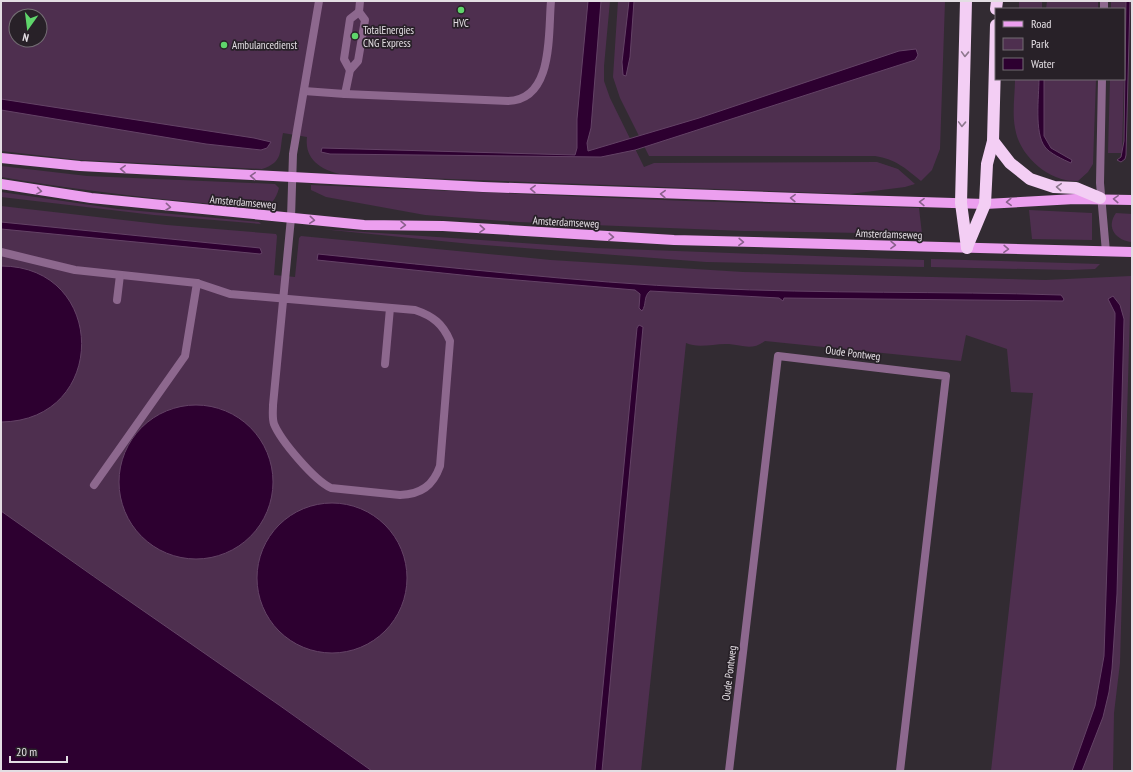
<svg xmlns="http://www.w3.org/2000/svg" width="1133" height="772" viewBox="0 0 1133 772" font-family="'PT Sans Narrow',sans-serif">
<rect width="100%" height="100%" fill="#322b32"/>
<g fill="#4e2f4f" fill-rule="evenodd">
<path d="M1,1H610L604,66V81L610,98L644,167L654,163L877,162L898,169L915,184L905,187L850,194L344,175C323,171 304,161 307,137L283,133C279,151 284,162 262,169L80,160L1,151ZM16,16H40V40H16Z"/>
<path d="M618,1H945L940,149L932,170L921,181C906,169 896,159 875,156H649L620,98L613,77Z"/>
<rect x="1019" y="1" width="23" height="8"/>
<polygon points="1047,1 1098,1 1098,9 1046,9"/>
<polygon points="1111,1 1126,1 1122,153 1108,153 1110,79 1124,79 1124,9 1111,9"/>
<path d="M1015,79H1039V129L1050,152L1071,162L1072,160L1051,148L1044,136V79H1096L1093,164L1088,172L1078,181C1050,183 1019,156 1015,128C1012,112 1015,95 1015,79Z"/>
<path d="M1,166L87,176L275,184L279,188C276,199 271,206 260,208C173,201 87,192 1,177Z"/>
<polygon points="311,185 687,201 919,208 922,234 744,231 518,222 425,215 326,197 311,190"/>
<polygon points="1,192 118,209 259,222 261,224 154,215 1,197"/>
<path d="M1,206L167,225L276,234L277,236L274,275L295,277L299,238L301,236L551,260L743,272L1045,280L1131,276L1120,663L1114,713L1113,771H991L1033,393L1011,392L1007,349L966,335L961,361L765,341C752,351 742,345 729,344C715,343 699,349 686,343L641,771H372L1,511Z"/>
<polygon points="1029,210 1092,213 1092,240 1032,239"/>
<path d="M1116,213L1132,214V242C1117,241 1105,228 1116,213Z"/>
<polygon points="321,229 595,248 924,260 924,267 706,262 471,244"/>
<polygon points="931,259 1100,264 1095,269 1070,270 931,267"/>
</g>
<g fill="#2d0030" stroke="#644366">
<polygon points="588,1 601,1 591,128 587,143 588,151 699,118 899,51 916,49 918,55 915,60 635,150 601,157 330,154 321,152 322,148 575,155 577,148 577,119"/>
<polygon points="629,1 634,1 630,57 626,76 623,75 622,62"/>
<polygon points="1126,1 1130,1 1126,155 1125,159 1121,162 1117,160 1121,157 1124,141"/>
<path d="M1039,79H1044V136L1051,148L1072,160L1071,163C1064,160 1049,153 1045,147C1034,133 1039,96 1039,79Z"/>
<polygon points="1,99 254,138 271,142 267,148 261,150 206,144 1,110"/>
<polygon points="1,222 260,248 262,253 260,254 1,229"/>
<path d="M318,254C447,267 576,282 705,288C824,294 943,291 1061,295L1064,299L1063,301L784,298L783,301L779,298L650,291C643,297 647,304 642,311L639,308L640,294L635,290L481,277L317,260Z"/>
<path d="M1,266C108,266 109,421 1,422Z"/>
<polygon points="1113,296 1120,305 1124,319 1117,594 1112,669 1109,692 1103,717 1082,771 1072,771 1095,706 1104,656 1115,317 1115,313 1108,299"/>
<polygon points="639,325 643,327 602,771 595,771 637,328"/>
<circle cx="196" cy="482" r="77"/>
<circle cx="332" cy="578" r="75"/>
<path d="M1,511C124,599 250,683 372,771H1Z"/>
</g>
<g fill="none" stroke-linecap="round" stroke-linejoin="round">
<g stroke="#8d688e" stroke-width="8">
<path d="M360,1L359,12L365,20L358,61L350,70L345,94L508,101C554,100 548,33 551,1"/>
<polyline points="1104,9 1104,1"/>
<polyline points="350,70 344,59 350,19 359,12"/>
<polyline points="1102,79 1100,183 1106,252"/>
<polyline points="304,91 345,94"/>
<path d="M1,252L75,270L197,283L230,294L415,310C433,316 443,324 450,341L440,466C433,486 421,494 400,495L331,488C314,480 281,441 274,424C272,418 273,411 273,405L291,218L293,154L319,1"/>
<polyline points="117,300 120,275"/>
<polyline points="385,364 390,308"/>
<polyline points="94,485 185,356 197,283"/>
</g>
<polyline stroke="#8d688e" stroke-width="8" points="729,771 778,356 946,376 900,771"/>
<g stroke="#ec9fef" stroke-width="10">
<polyline points="1,158 80,166 483,187 856,200 985,204 1075,199 1132,200"/>
<polyline points="1,184 91,198 364,225 443,226 674,240 1132,252"/>
</g>
<g stroke="#f3cef4" stroke-width="12">
<polyline points="966,1 961,203 967,248"/>
<polyline points="996,9 997,1"/>
<polyline points="993,141 1010,163 1030,179 1054,187 1076,188 1100,198"/>
<polyline points="967,247 985,204 987,164 993,141 996,25"/>
</g>
</g>
<defs><path id="oneway-chevron" d="M-2-3.5L2.5 0L-2 3.5" fill="none" stroke-width="1.6" stroke-linecap="round" stroke-linejoin="round"/></defs>
<g stroke="#8e788e">
<use href="#oneway-chevron" transform="translate(965 54) rotate(92)"/>
<use href="#oneway-chevron" transform="translate(962 124) rotate(92)"/>
<use href="#oneway-chevron" transform="translate(1059 187) rotate(-176)"/>
</g>
<g stroke="#8a608c">
<use href="#oneway-chevron" transform="translate(123 169) rotate(-177)"/>
<use href="#oneway-chevron" transform="translate(253 176) rotate(-177)"/>
<use href="#oneway-chevron" transform="translate(533 189) rotate(-178)"/>
<use href="#oneway-chevron" transform="translate(39 191) rotate(9)"/>
<use href="#oneway-chevron" transform="translate(663 194) rotate(-178)"/>
<use href="#oneway-chevron" transform="translate(793 198) rotate(-178)"/>
<use href="#oneway-chevron" transform="translate(1116 199) rotate(-177)"/>
<use href="#oneway-chevron" transform="translate(922 202) rotate(-179)"/>
<use href="#oneway-chevron" transform="translate(1009 202) rotate(177)"/>
<use href="#oneway-chevron" transform="translate(168 207) rotate(6)"/>
<use href="#oneway-chevron" transform="translate(312 220) rotate(5)"/>
<use href="#oneway-chevron" transform="translate(403 225) rotate(1)"/>
<use href="#oneway-chevron" transform="translate(482 229) rotate(4)"/>
<use href="#oneway-chevron" transform="translate(611 237) rotate(3)"/>
<use href="#oneway-chevron" transform="translate(741 242) rotate(2)"/>
<use href="#oneway-chevron" transform="translate(893 245) rotate(1)"/>
<use href="#oneway-chevron" transform="translate(1006 249) rotate(2)"/>
</g>
<g fill="#5fd56b" stroke="#282128" stroke-width="1.5">
<circle cx="461" cy="10" r="4"/>
<circle cx="355" cy="36" r="4"/>
<circle cx="224" cy="45" r="4"/>
</g>
<g text-anchor="middle" stroke-width="3.5" stroke-linejoin="round" paint-order="stroke">
<g font-size="11" fill="#e3dee3" stroke="#282128" text-anchor="start">
<text x="461" y="27" text-anchor="middle">HVC</text>
<text x="363" y="34">TotalEnergies<tspan x="363" dy="13">CNG Express</tspan></text>
<text x="232" y="49">Ambulancedienst</text>
</g>
<g font-size="11" fill="#e3dee3" stroke="#282128">
<text transform="translate(243 202) rotate(5)" y="4">Amsterdamseweg</text>
<text transform="translate(566 222) rotate(3)" y="4">Amsterdamseweg</text>
<text transform="translate(889 234) rotate(2)" y="4">Amsterdamseweg</text>
<text transform="translate(853 353) rotate(7)" y="4">Oude Pontweg</text>
<text transform="translate(729 673) rotate(-83)" y="4">Oude Pontweg</text>
</g>
</g>
<rect width="1133" height="772" fill="none" stroke="#e3dee3" stroke-width="4"/>
<rect x="995" y="8" width="130" height="72" fill="#282128" stroke="#736d73"/>
<rect x="1003" y="21" width="20" height="6" fill="#ec9fef" stroke="#736d73"/>
<text x="1031" y="28" font-size="12" fill="#e3dee3">Road</text>
<rect x="1003" y="38" width="20" height="12" fill="#4e2f4f" stroke="#736d73"/>
<text x="1031" y="48" font-size="12" fill="#e3dee3">Park</text>
<rect x="1003" y="58" width="20" height="12" fill="#2d0030" stroke="#736d73"/>
<text x="1031" y="68" font-size="12" fill="#e3dee3">Water</text>
<g transform="translate(28 28) rotate(194)"><circle r="19" fill="#282128" stroke="#736d73"/>
<path d="M0-3L7 15L0 10L-7 15Z" fill="#5fd56b"/>
<text y="-6" font-size="11" font-weight="bold" text-anchor="middle" fill="#e3dee3">N</text>
</g>
<path d="M10 756v6h57v-6" fill="none" stroke="#e3dee3" stroke-width="2"/>
<text x="16" y="756" font-size="12" fill="#e3dee3" stroke="#282128" stroke-width="3" paint-order="stroke">20 m</text>
</svg>
